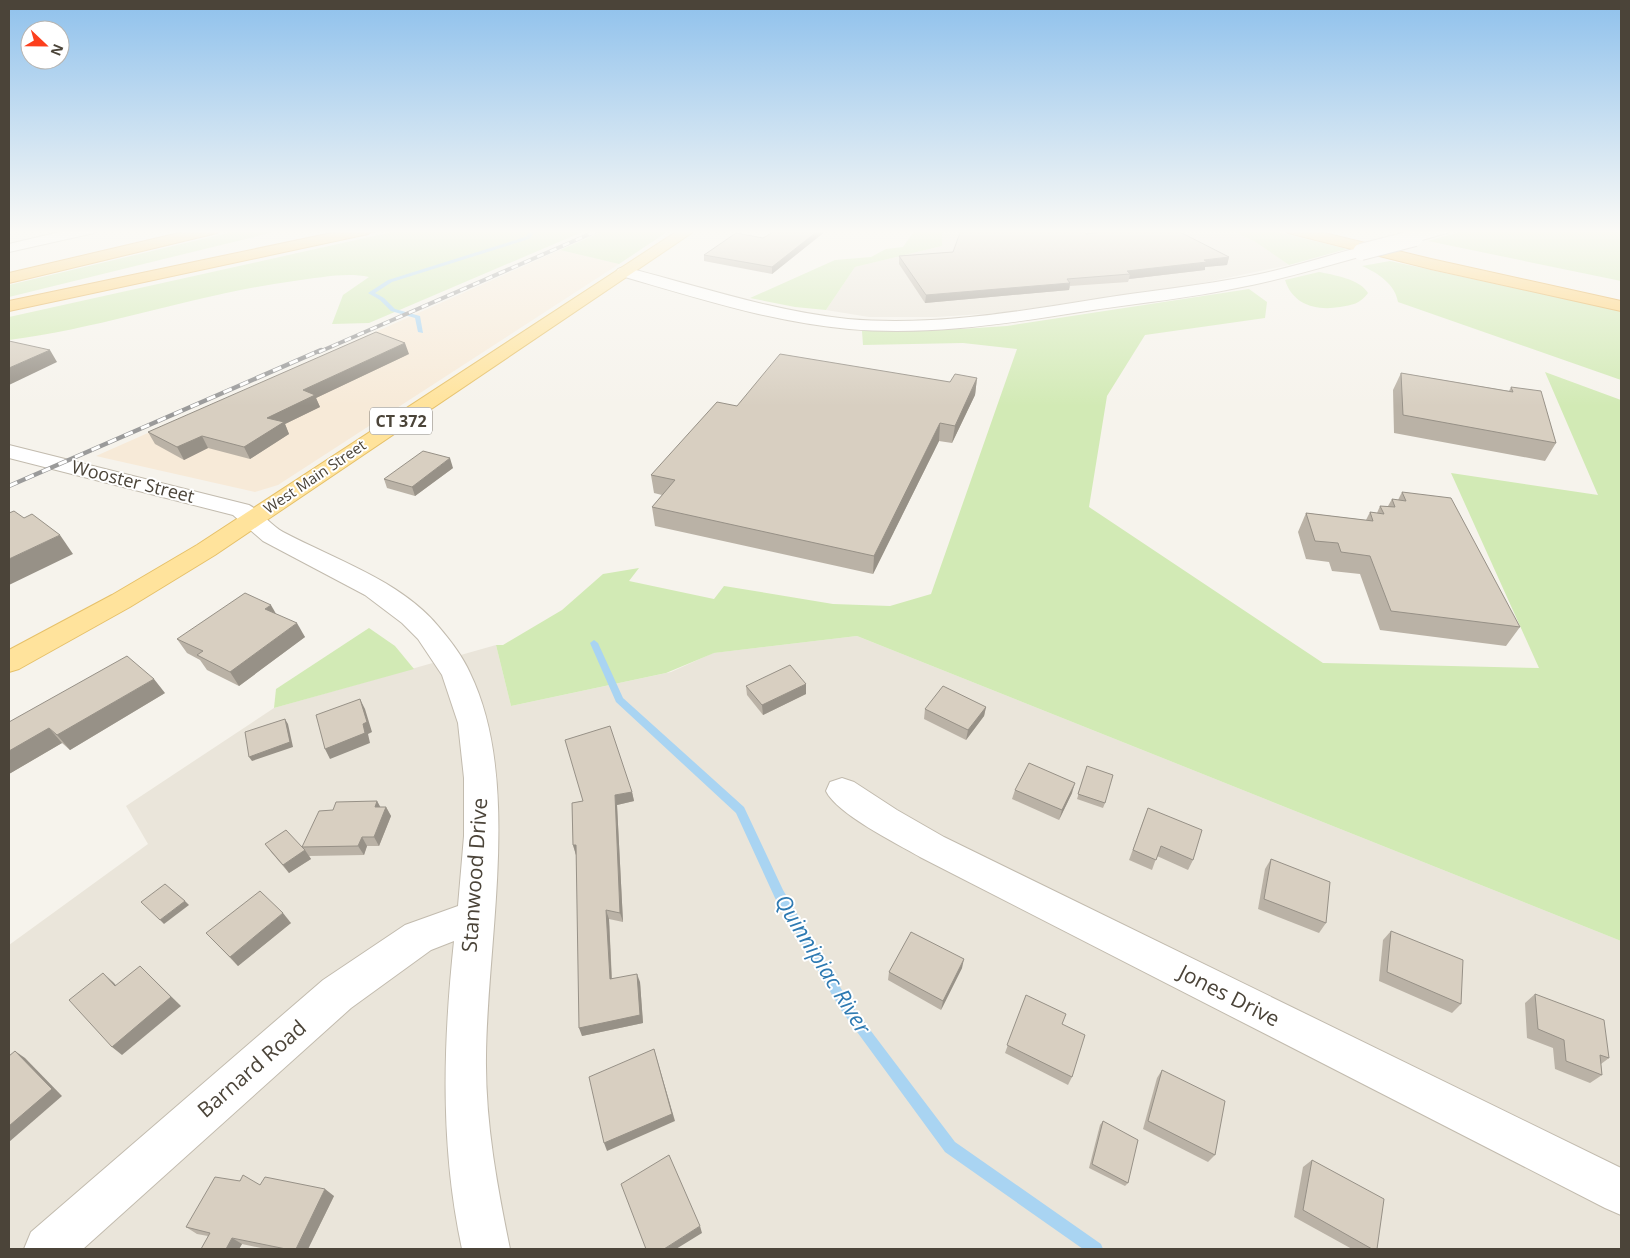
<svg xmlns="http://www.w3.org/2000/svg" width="1630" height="1258" viewBox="0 0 1630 1258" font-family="'Open Sans',sans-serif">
<rect width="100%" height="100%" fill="#f6f3ec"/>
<g fill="#eae5da">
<polygon points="942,230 1230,230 1254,241 1289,265 1188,286 999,313 936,317 869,317 826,310 855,267 942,246"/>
<polygon points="857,636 1621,941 1621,1249 9,1249 9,945 148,844 126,806 274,708 496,645 511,706 671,672 713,653"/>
</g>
<polygon fill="#f7ead8" points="560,250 619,264 278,485 255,492 96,456"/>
<g fill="#d2eab5">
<polygon points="240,230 282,230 9,297 9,285"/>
<path d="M401,230H587L369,323L332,324L343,295L369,277C345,272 319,278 294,281C197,294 105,328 9,340V317Z"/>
<polygon points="606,230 670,230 619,264 560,250"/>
<polygon points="915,230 942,230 942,246 855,267 826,310 795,307 750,298 835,260 871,257 886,249 903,247"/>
<polygon points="1230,230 1269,230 1347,249 1289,265 1254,241"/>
<polygon points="1467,230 1621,230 1621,281 1428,241"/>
<path d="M1390,261L1621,311V380L1398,302C1395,284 1378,273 1362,266Z"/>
<path d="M1319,272C1334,275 1360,279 1368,293C1360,304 1352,305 1340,307C1316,311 1293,305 1285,280Z"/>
<polygon points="1249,289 1267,302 1265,318 1145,335 1107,396 1089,507 1323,663 1539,668 1451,473 1598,495 1545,372 1621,400 1621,941 857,636 714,653 666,673 511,706 496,645 503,645 562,610 603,574 639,568 629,581 714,599 724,586 833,604 890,606 931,594 1017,349 963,343 863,345 862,331 961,329 1007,326"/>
<polygon points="369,628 395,646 414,669 274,708 276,689"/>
</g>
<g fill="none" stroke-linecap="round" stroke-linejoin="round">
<g fill="#a9d4f2" fill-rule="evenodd">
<polygon points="532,230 537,230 529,239 392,282 375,293 384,298 395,309 420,316 423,333 418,332 415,318 391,311 380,300 368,293 388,280 525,237"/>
<polygon points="594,640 598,643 623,698 744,807 783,890 849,1002 955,1142 1101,1244 1103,1249 1083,1249 945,1152 841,1010 775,898 736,813 616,702 590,643"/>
</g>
<g stroke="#c2bbae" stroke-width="2">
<g id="minor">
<polygon points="68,230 96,230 94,233 9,252 9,244"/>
<polygon points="1426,230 1449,230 1447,233 1415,242 1410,241 1408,238 1410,235"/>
<path d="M1361,247L1366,249L1369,252L1366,255C1323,267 1281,280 1237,288C1189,298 1141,303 1093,310C1012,323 931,336 849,329C770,322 694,297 618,275L616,272L618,269L624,267C699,286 771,311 848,319C929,326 1011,313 1091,300C1146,291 1201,286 1255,275C1291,268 1326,256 1361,247Z"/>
<path d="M9,445L249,505C262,512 270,525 283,532C334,559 401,581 438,626C450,640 463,657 470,673C522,780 487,939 486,1056C485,1121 497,1185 510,1249H462C440,1147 443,1045 454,941L431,950L351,1008L83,1249H24L31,1232L323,980L405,925L458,906L464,836V778L458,723L442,675L418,639L402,623L365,595L263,541L233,515L9,458Z"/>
<path d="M842,778L854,782L897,810L944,837L1621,1168V1215L1605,1208L920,857C896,843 837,814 826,791L830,782Z"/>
</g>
</g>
<g stroke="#e6c16a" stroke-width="2">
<polygon id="major" points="679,230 696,230 215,555 130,607 19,669 9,672 9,650 112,595 197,545"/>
</g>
<g stroke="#e0a43c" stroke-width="2">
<g id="highway">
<polygon points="192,230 219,230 217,233 9,283 9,273"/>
<polygon points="346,230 375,230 368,234 9,311 9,301"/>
<polygon points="1286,230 1312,230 1431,259 1621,301 1621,311 1431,269 1288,233"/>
</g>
</g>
<use href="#minor" fill="#fff" fill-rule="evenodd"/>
<use href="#major" fill="#ffe39c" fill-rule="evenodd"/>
<use href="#highway" fill="#ffcf6e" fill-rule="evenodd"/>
<g stroke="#9a9a9a" stroke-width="4">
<polyline id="rail-far1" points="319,352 599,230"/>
</g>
<g stroke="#9a9a9a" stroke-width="4.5">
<polyline id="rail" points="9,486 321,350"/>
</g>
<use href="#rail-far1" stroke="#fff" stroke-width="2.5" stroke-dasharray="7" stroke-linecap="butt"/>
<use href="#rail" stroke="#fff" stroke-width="3" stroke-dasharray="9" stroke-linecap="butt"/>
<g stroke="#c2bbae" stroke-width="18" stroke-linecap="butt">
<polyline id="minor-bridge" points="1361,252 1415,238"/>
</g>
<use href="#minor-bridge" stroke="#fff" stroke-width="16"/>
</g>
<g fill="#bab2a6">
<polygon points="777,230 827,230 772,274 704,261 704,255 763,238"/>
<polygon points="1086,234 1229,257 1227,265 1205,267 1205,270 1129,279 1128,282 1070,286 1069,290 925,303 899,264 899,256 953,252"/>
<polygon points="409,354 316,398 320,407 285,424 289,434 250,459 208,448 184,460 155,444 148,432"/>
<polygon points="1401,373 1509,391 1511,387 1556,443 1545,461 1394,433 1393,390"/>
<polygon points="977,378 975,395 952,443 939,441 873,574 655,526 652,507 662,495 654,493 651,475 737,406 950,382"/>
<polygon points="453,468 415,496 387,488 384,479"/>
<polygon points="1402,492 1520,627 1506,646 1380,630 1360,574 1332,571 1329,562 1306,559 1298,532 1306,513 1366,520 1370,512 1377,513 1380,506 1388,506 1392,499 1398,500"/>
<polygon points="275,613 305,637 239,686 207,670 200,660 187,653 177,639"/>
<polygon points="806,684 806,694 763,715 747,695 746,686"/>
<polygon points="165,693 70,750 62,743 9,774 9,722"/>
<polygon points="986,707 984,716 966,740 924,719 925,709"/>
<polygon points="1087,766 1105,803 1103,808 1077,799"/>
<polygon points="1015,790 1072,793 1059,820 1012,799"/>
<polygon points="632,792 634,801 617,805 623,922 609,919 612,979 640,982 643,1023 582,1036 576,855 573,845 572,803"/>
<polygon points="377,801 380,807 386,807 391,816 379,846 367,846 364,855 309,856 311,859 289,873 271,852 265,844 302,847 333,810"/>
<polygon points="1148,808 1193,860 1188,870 1157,856 1152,870 1129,860"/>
<polygon points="1271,859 1326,923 1319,933 1258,909 1265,869"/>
<polygon points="291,923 238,966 206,933"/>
<polygon points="1391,931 1461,1004 1452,1013 1379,981 1383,940"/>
<polygon points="962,968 941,1010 888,980 889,972"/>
<polygon points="1535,994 1609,1058 1601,1064 1602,1075 1590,1083 1555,1069 1553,1048 1527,1038 1525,1003"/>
<polygon points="1026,995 1062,1024 1072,1077 1068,1085 1005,1053"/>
<polygon points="1162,1070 1215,1155 1208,1162 1143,1129 1157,1078"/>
<polygon points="1103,1121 1128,1183 1125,1186 1089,1168 1100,1125"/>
<polygon points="1312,1160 1377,1249 1352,1249 1294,1217 1303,1167"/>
<polygon points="260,1185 334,1196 308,1249 266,1249 242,1244 239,1249 201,1249 208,1236 197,1234 186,1227"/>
</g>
<g fill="#979187">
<polygon points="819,230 827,230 772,274 772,267"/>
<polygon points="1229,257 1227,265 1205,267 1205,270 1129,279 1130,274 1127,271"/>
<polygon points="1070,283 1069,290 925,303 926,295"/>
<polygon points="405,343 409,354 316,398 320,407 285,424 289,434 250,459 244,447 267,418 303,390"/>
<polygon points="50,350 57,362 9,385 9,368"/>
<polygon points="977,378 975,395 952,443 955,426"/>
<polygon points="940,423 939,441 873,574 874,556"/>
<polygon points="202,436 208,448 184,460 177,447"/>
<polygon points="450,458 453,468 415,496 412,487"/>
<polygon points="60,535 73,554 9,585 9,559"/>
<polygon points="271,605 279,619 265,609"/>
<polygon points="297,623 305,637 239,686 230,672"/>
<polygon points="154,679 165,693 70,750 57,735"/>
<polygon points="806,684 806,694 763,715 762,705"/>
<polygon points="360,699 365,709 372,732 368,734 370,743 330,759 325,749 363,724"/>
<polygon points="986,707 984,716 966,740 968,730"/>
<polygon points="285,719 288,724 293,747 252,761 249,757"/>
<polygon points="49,728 62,743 9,774 9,751"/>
<polygon points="1075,783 1072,793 1059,820 1062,810"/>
<polygon points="632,792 634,801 617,805 623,922 620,913 615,795"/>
<polygon points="377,801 382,810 375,807"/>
<polygon points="386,807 391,816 379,846 374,837"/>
<polygon points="362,837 367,846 364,855 358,846"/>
<polygon points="573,845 576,845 579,854 576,855"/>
<polygon points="305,850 311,859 289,873 283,865"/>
<polygon points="185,901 189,905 164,924 160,920"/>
<polygon points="606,910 609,919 612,988 610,979"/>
<polygon points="283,913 291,923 238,966 230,957"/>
<polygon points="964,959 962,968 941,1010 943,1001"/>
<polygon points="140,966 181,1006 122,1055 112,1047"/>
<polygon points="103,973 113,982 125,995 115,986"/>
<polygon points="637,974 640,982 643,1023 582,1036 579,1028"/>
<polygon points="654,1049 675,1121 607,1151 604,1143"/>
<polygon points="15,1051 25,1058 62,1096 9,1142 9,1126"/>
<polygon points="325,1189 334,1196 308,1249 296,1249"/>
<polygon points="700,1226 702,1233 676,1249 664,1249"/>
<polygon points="232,1238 242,1244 239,1249 226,1249"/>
</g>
<g fill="#d8cfc1" stroke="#979187">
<polygon points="777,230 819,230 772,267 704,255 736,233 763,238"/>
<polygon points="961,230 1082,230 1086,234 1115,230 1176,230 1229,257 1204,260 1207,262 1127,271 1130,274 1067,279 1070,283 926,295 899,256 953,252"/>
<polygon points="376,332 405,343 303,390 315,395 267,418 284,422 244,447 202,436 177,447 148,432"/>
<polygon points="9,341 50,350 9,368"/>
<polygon points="780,354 950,382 955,374 977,378 955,426 940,423 874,556 652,507 675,480 651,475 717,402 737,406"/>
<polygon points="1401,373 1513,392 1511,387 1541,391 1556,443 1403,415"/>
<polygon points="423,451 450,458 412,487 384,479"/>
<polygon points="1402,492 1451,498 1520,627 1391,611 1370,556 1341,552 1338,543 1315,541 1306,513 1373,521 1370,512 1384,514 1380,506 1395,507 1392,499 1406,501"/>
<polygon points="14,511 24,518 32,514 60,535 9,559 9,513"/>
<polygon points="245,593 271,605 265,609 297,623 230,672 197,655 203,651 177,639"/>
<polygon points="127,656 154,679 57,735 49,728 9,751 9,722"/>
<polygon points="790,665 806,684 762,705 746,686"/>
<polygon points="943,686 986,707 968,730 925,709"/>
<polygon points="360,699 367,722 363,724 365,733 325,749 316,715"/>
<polygon points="285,719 290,742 249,757 245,732"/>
<polygon points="610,726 632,792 615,795 620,913 606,910 610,979 637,974 640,1015 579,1028 576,845 573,845 572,803 583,801 565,740"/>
<polygon points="1029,763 1075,783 1062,810 1015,790"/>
<polygon points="1087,766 1113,775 1105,803 1078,794"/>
<polygon points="377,801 375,807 386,807 374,837 362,837 358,846 302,847 305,850 283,865 265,844 286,830 302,847 319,811 333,810 336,802"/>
<polygon points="1148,808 1202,830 1193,860 1161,846 1156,860 1133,850"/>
<polygon points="1271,859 1330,882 1326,923 1264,899"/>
<polygon points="165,884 185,901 160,920 141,902"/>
<polygon points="260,891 283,913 230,957 206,933"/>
<polygon points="1391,931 1463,960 1461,1004 1387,972"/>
<polygon points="911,932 964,959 943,1001 889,972"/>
<polygon points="140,966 171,997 112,1047 69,1000 103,973 115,986"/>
<polygon points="1535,994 1604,1020 1609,1058 1600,1055 1602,1075 1566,1061 1564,1040 1538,1029"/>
<polygon points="1026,995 1066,1014 1062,1024 1085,1035 1072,1077 1007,1045"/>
<polygon points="654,1049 672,1114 604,1143 589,1077"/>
<polygon points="15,1051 52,1089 9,1126 9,1056"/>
<polygon points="1162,1070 1225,1101 1215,1155 1148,1121"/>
<polygon points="1103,1121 1138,1140 1128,1183 1092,1164"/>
<polygon points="669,1155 700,1226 664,1249 646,1249 621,1184"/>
<polygon points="1312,1160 1384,1199 1377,1249 1372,1249 1303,1210"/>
<polygon points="243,1175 260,1185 265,1177 325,1189 296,1249 286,1249 232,1238 226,1249 201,1249 210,1233 186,1227 215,1177 240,1181"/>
</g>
<linearGradient id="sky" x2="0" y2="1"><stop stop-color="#8fc1ec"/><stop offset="0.57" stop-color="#fbfaf6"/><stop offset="1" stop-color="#fbfaf6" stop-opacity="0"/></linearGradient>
<rect width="1630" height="406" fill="url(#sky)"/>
<g text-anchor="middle" stroke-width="4" stroke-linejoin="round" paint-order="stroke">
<g font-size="15" fill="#4b4439" stroke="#fff">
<text transform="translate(315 477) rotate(-34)" y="5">West Main Street</text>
</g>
<rect fill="#fff" stroke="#817c74" stroke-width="1" x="370" y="407.5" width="62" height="27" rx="4"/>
<g font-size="16" font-weight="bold" fill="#4b4439">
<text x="401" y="427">CT 372</text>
</g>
<g font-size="18" fill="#4b4439" stroke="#fff">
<text transform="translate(133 482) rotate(14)" y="6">Wooster Street</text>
</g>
<g font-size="21" fill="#4b4439" stroke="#fff">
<text transform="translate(475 875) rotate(-86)" y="7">Stanwood Drive</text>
<text transform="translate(1229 996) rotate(27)" y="7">Jones Drive</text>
<text transform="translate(252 1069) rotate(-41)" y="7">Barnard Road</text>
</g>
<g font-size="22" font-style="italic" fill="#2e7ab2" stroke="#fff">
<text transform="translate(823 964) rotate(58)" y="8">Quinnipiac River</text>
</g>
</g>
<rect width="1630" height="1258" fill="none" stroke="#4b4439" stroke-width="20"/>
<g transform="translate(45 45) rotate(112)"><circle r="24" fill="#ffffff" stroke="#b7b4b0"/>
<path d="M0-4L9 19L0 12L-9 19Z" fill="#fc3f1d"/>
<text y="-8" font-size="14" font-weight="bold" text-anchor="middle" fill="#4b4439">N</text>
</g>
</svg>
